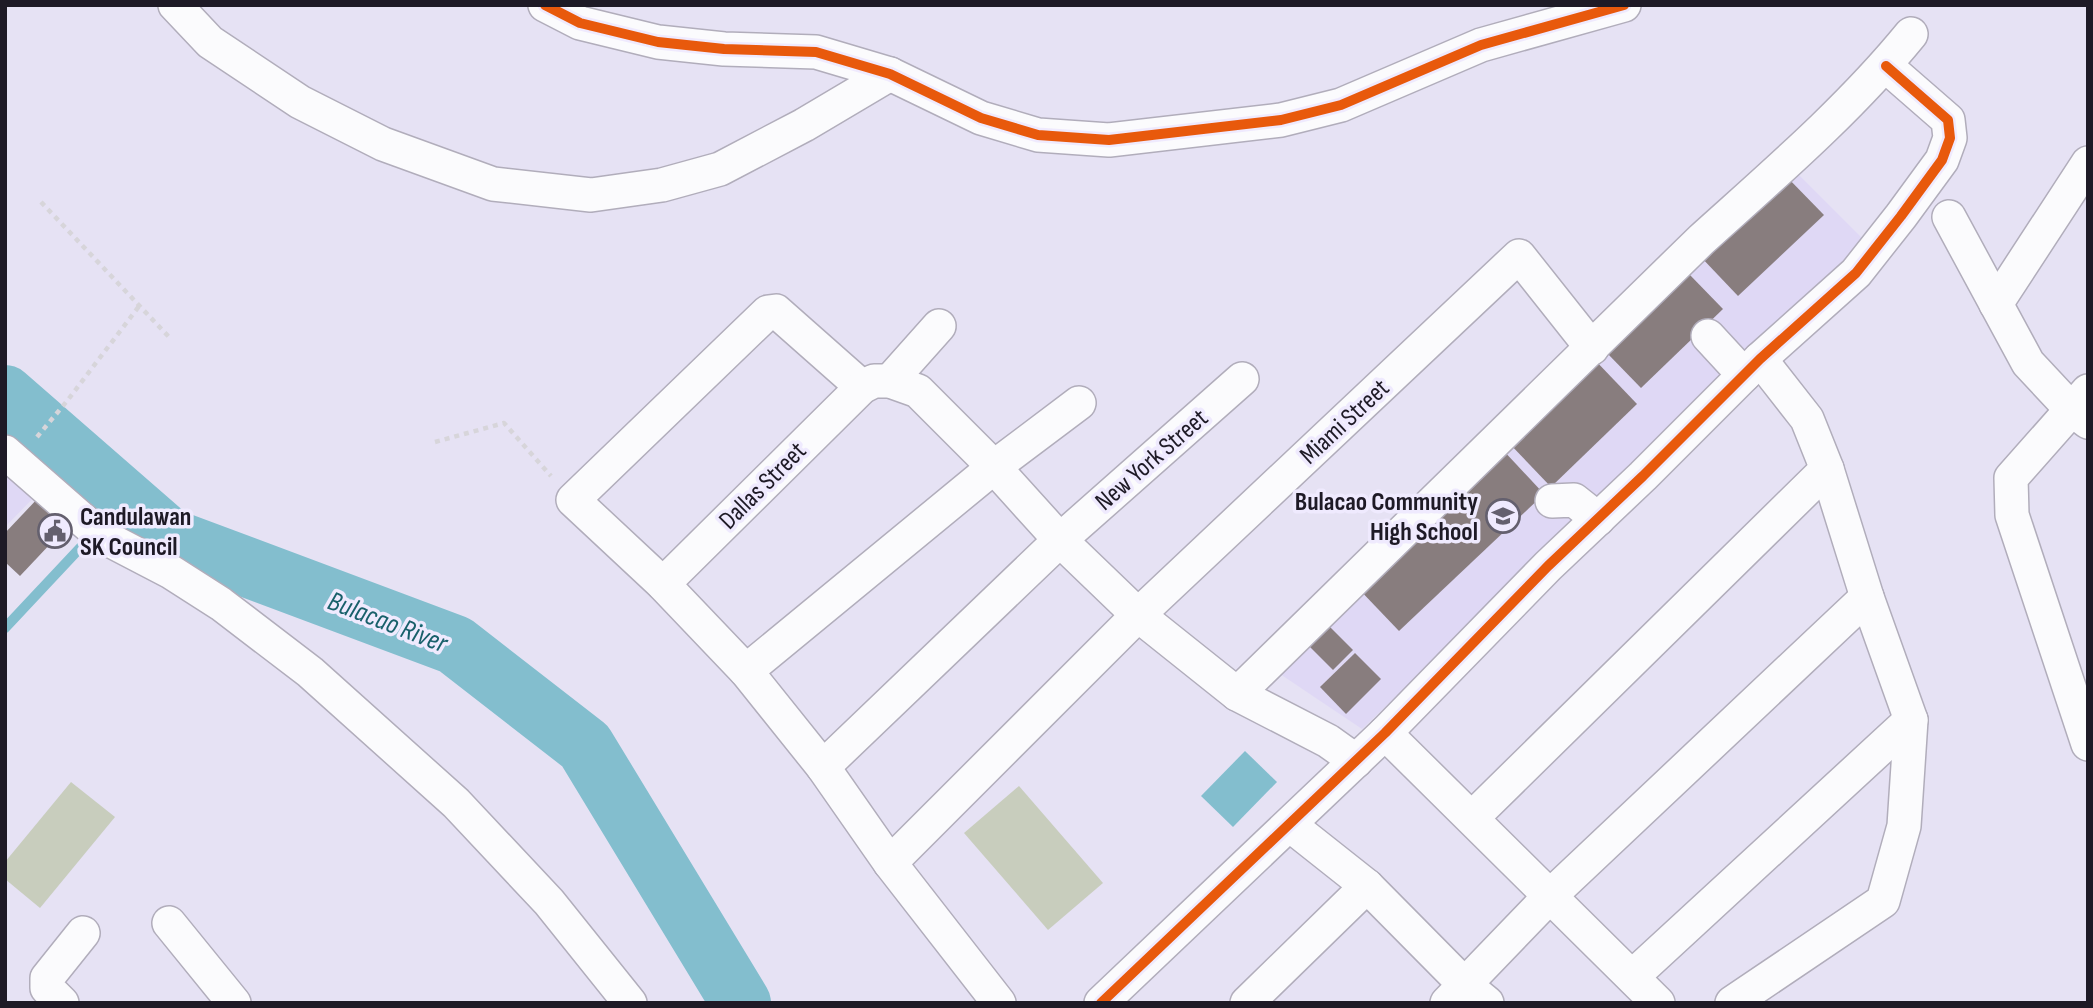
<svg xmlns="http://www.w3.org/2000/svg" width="2093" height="1008" viewBox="0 0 2093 1008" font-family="'Sofia Sans Condensed',sans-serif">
<rect width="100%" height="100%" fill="#e6e2f4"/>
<g fill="#dfd8f5">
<polygon points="1789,165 1867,243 1362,729 1268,666"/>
<polygon points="5,466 38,493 5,527"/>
</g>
<g fill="#c8cdbd">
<polygon points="71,782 115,817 40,908 5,879 5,862"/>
<polygon points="1019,786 1103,883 1048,930 964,833"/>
</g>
<polygon fill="#83bece" points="1245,751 1277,782 1233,827 1201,796"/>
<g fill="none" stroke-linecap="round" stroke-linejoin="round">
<polyline stroke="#83bece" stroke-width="10" points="5,628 125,500"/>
<polyline stroke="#83bece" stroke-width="60" points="5,395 169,538 455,645 585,746 741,1003"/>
</g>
<g fill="#887d7e">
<polygon points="1784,174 1824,215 1738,296 1699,255"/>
<polygon points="1689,274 1723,309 1641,388 1607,353"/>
<polygon points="1593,358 1637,404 1551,487 1507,441"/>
<polygon points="1502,449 1544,494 1399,631 1356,586"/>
<polygon points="40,496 70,523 20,576 5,562 5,533"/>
<polygon points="1321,618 1353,650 1333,670 1301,638"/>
<polygon points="1355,653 1381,679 1346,714 1320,687"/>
</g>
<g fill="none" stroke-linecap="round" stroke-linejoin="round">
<g stroke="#b1adbb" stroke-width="36">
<g id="minor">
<polyline points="175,5 210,42 300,102 383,144 493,184 591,195 662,185 720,169 804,125 890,74"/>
<polyline points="545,5 580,23 658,42 724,49 816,52 890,74 981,118 1038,135 1109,140 1281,120 1341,105 1481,45 1624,5"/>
<polyline points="1949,217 2028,363 2071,409 2088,422"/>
<polyline points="1996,304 2088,163"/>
<polyline points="1708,336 1744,375"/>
<polyline points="890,381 939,326"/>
<polyline points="862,387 776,311 768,312 573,500 663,584 746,671 823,767 890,863 999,1003"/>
<polyline points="2088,391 2011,478 2012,515 2088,744"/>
<polyline points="5,452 100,535 171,572 221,604 310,672 456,803 549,902 630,1003"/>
<polyline points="1552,501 1574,500 1598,519"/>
<polyline points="663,584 862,387 874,381 890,381 918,391 994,467 1060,540 1138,615 1237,694 1328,741 1356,761"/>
<polyline points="746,671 994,467 1079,403"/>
<path d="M1237,694L1701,240C1773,175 1849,110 1911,34"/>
<polyline points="1385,733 1658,1003"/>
<polyline points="823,767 1060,540 1242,379"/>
<polyline points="1473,817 1827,469"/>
<polyline points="1290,825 1367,886 1464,984 1487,1003"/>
<polyline points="890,863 1138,615 1519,256 1592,348"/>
<polyline points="169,923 234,1003"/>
<polyline points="1633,976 1911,720"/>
<polyline points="62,1003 47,988 47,978 83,933"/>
<polyline points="1101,1003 1385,733 1548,566 1643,476 1760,359 1856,273 1901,216 1942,160 1950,138 1948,120 1886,66"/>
<polyline points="1247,1003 1367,886"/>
<polyline points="1447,1003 1551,895 1867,597"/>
<polyline points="1732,1003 1883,901 1904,826 1911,720 1867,597 1827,469 1807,419 1760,359"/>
</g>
</g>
<g stroke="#d7d5da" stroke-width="4.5" stroke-dasharray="5 5" stroke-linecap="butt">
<polyline points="41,202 170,338"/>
<polyline points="37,437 67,401 140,305"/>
<polyline points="435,442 504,423 551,476"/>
</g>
<use href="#minor" stroke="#fbfbfd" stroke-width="33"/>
<g stroke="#efeafe" stroke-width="15">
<g id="cycleway">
<polyline points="545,5 580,23 658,42 724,49 816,52 890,74 981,118 1038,135 1109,140 1281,120 1341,105 1481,45 1624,5"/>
<polyline points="1101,1003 1385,733 1548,566 1643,476 1760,359 1856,273 1901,216 1942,160 1950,138 1948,120 1886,66"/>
</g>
</g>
<use href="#cycleway" stroke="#e8590c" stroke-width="10"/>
</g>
<defs>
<g id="school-ring" transform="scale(1.75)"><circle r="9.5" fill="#efeafe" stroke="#64606e" stroke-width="1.5"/><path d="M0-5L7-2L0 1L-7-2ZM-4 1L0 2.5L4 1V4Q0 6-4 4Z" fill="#64606e"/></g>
<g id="civic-ring" transform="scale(1.75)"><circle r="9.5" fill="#efeafe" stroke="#64606e" stroke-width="1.5"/><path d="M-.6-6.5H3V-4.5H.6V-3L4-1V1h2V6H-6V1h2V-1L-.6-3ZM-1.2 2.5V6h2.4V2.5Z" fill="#64606e"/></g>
</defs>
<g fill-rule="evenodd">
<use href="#school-ring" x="1503" y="516"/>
<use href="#civic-ring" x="55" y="531"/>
</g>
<g text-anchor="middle" stroke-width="7" stroke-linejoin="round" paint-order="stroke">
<g font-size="26" fill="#1e1a26" stroke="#efeafe">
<text transform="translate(1344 421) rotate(-43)" y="9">Miami Street</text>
<text transform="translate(1151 459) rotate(-41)" y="9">New York Street</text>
<text transform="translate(762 485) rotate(-45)" y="9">Dallas Street</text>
</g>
<g font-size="26" font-weight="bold" fill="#1e1a26" stroke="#efeafe" text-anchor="end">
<text x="1478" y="510">Bulacao Community<tspan x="1478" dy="30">High School</tspan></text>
<text x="80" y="525" text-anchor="start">Candulawan<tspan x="80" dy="30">SK Council</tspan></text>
</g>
<g font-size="28" font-style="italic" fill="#19606b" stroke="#efeafe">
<text transform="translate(388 621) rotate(21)" y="10">Bulacao River</text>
</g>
</g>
<rect width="2093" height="1008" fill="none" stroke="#1e1a26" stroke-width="14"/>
</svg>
